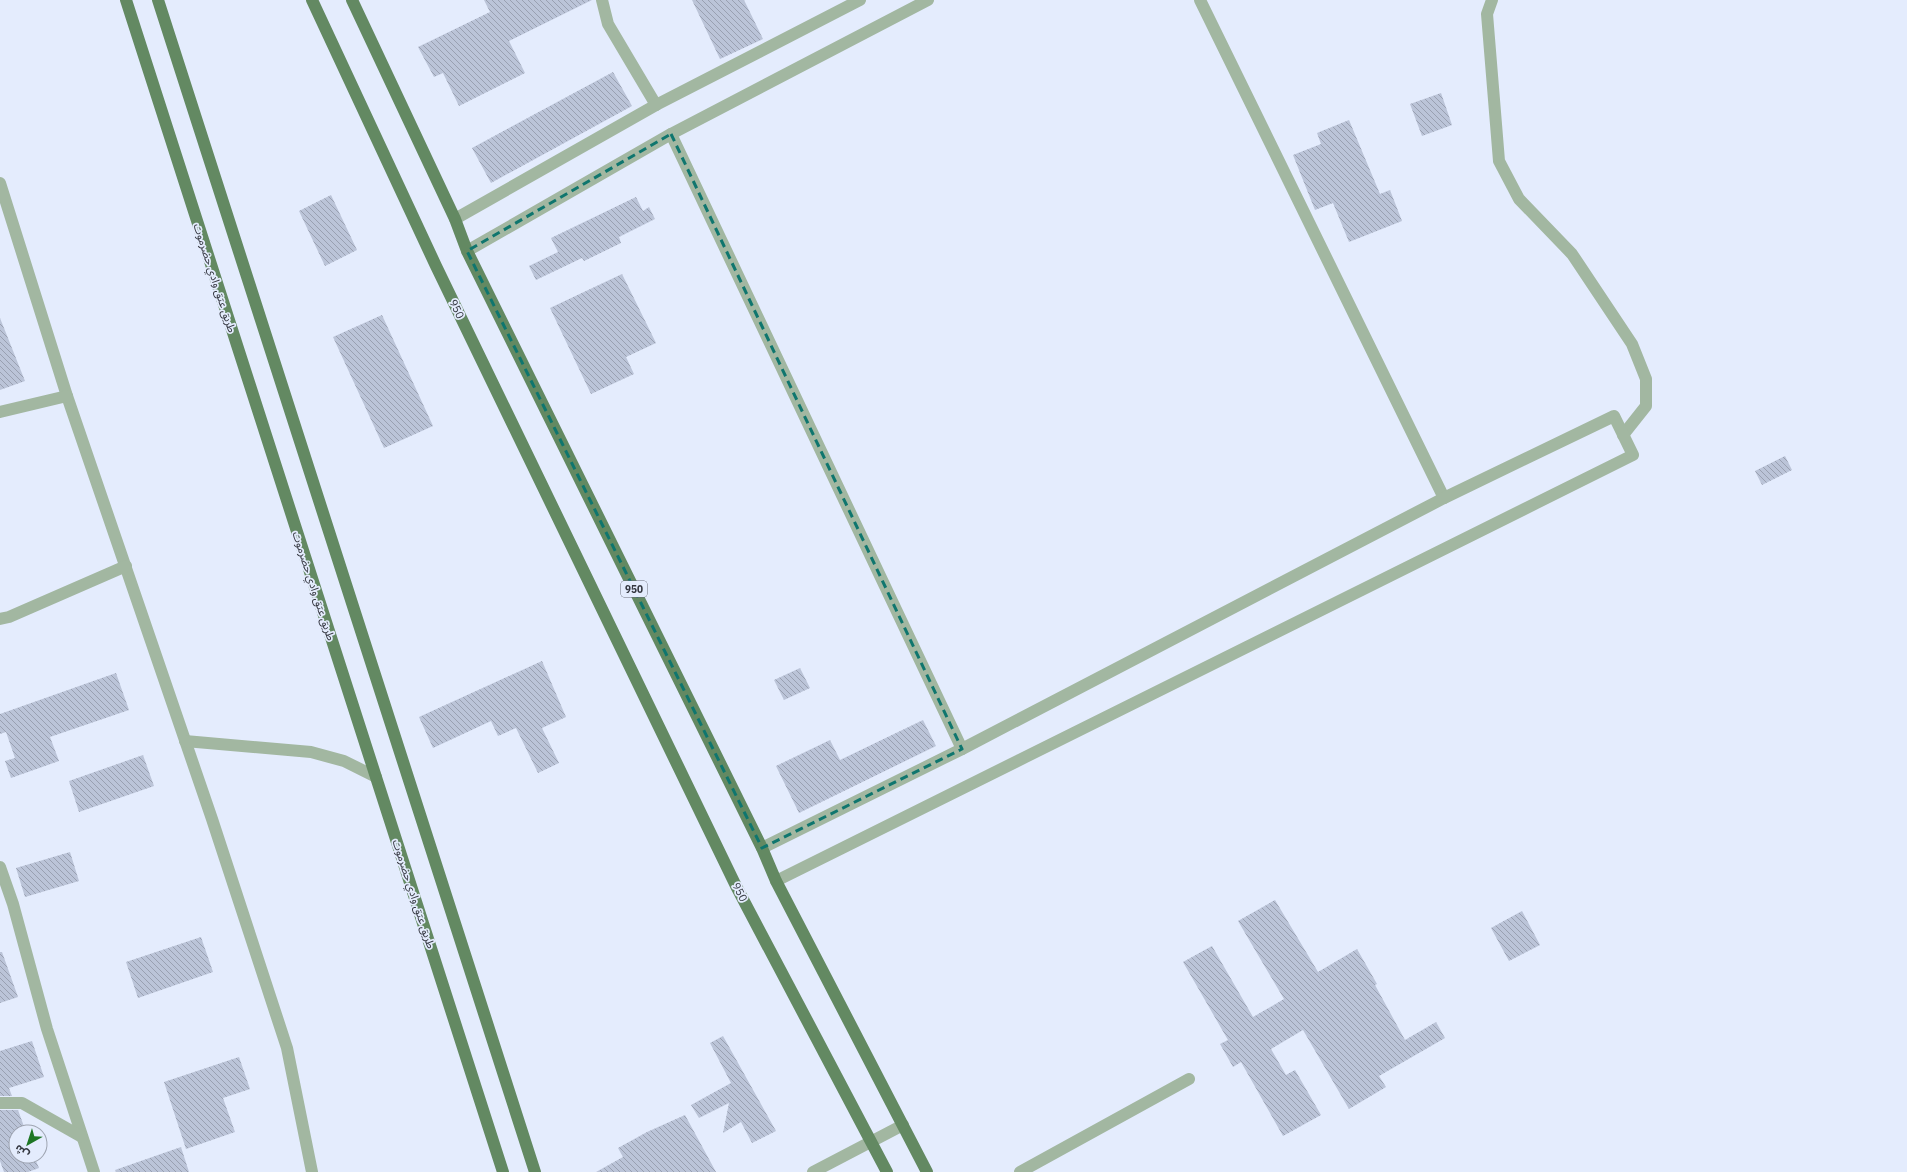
<svg xmlns="http://www.w3.org/2000/svg" width="1907" height="1172" viewBox="0 0 1907 1172" font-family="'IBM Plex Sans','Noto Sans Arabic',sans-serif">
<defs>
<pattern id="building-back-hatch" width="6" height="6" patternUnits="userSpaceOnUse"><rect width="6" height="6" fill="#bbc4d8"/><path d="M-1 5l2 2M0 0l6 6M5-1l2 2" fill="none" stroke="#99a0b1"/></pattern>
</defs>
<rect width="100%" height="100%" fill="#e4ecfd"/>
<g fill="url(#building-back-hatch)">
<polygon points="484,0 592,0 509,41 525,73 459,106 443,73 434,77 418,47 490,12"/>
<polygon points="692,0 744,0 763,39 720,59"/>
<polygon points="613,72 632,106 491,183 472,148"/>
<polygon points="1441,93 1452,125 1422,136 1410,104"/>
<polygon points="1349,120 1380,194 1390,190 1402,221 1349,242 1333,203 1315,210 1293,155 1321,144 1317,133"/>
<polygon points="331,195 357,250 325,266 299,211"/>
<polygon points="636,197 643,211 649,207 655,219 619,237 621,243 584,261 582,258 536,280 529,266 558,252 551,238"/>
<polygon points="622,274 656,343 626,357 634,374 591,394 550,308"/>
<polygon points="382,315 433,426 384,448 333,337"/>
<polygon points="0,318 25,381 0,390"/>
<polygon points="1785,456 1792,470 1762,485 1755,471"/>
<polygon points="542,661 566,717 542,728 559,763 538,773 516,728 498,736 491,721 433,748 419,717"/>
<polygon points="800,668 810,688 784,700 774,680"/>
<polygon points="116,673 129,710 50,737 59,761 11,778 5,761 15,758 6,732 0,734 0,714"/>
<polygon points="923,720 936,746 799,813 776,766 830,740 840,760"/>
<polygon points="143,755 154,786 79,812 69,781"/>
<polygon points="70,852 79,881 25,897 16,868"/>
<polygon points="1275,900 1318,972 1357,949 1377,984 1375,985 1405,1040 1436,1022 1445,1038 1379,1076 1386,1087 1349,1109 1303,1030 1271,1049 1286,1075 1295,1070 1321,1115 1283,1136 1241,1062 1233,1067 1220,1044 1228,1040 1183,962 1212,946 1253,1017 1284,999 1238,921"/>
<polygon points="1522,911 1540,945 1509,961 1491,928"/>
<polygon points="201,937 213,972 138,998 126,962"/>
<polygon points="0,952 2,952 18,997 0,1003"/>
<polygon points="723,1036 776,1131 752,1143 741,1122 723,1133 729,1103 699,1118 691,1105 731,1083 710,1043"/>
<polygon points="32,1041 44,1077 9,1088 12,1096 0,1096 0,1051"/>
<polygon points="239,1057 250,1089 223,1098 235,1132 186,1149 164,1082"/>
<polygon points="0,1110 18,1110 26,1132 16,1132 16,1156 34,1156 39,1168 28,1172 4,1172 0,1161"/>
<polygon points="685,1115 716,1172 596,1172 623,1157 618,1148 647,1132"/>
<polygon points="181,1147 189,1172 116,1172 115,1170"/>
</g>
<g fill="none" stroke-linecap="round" stroke-linejoin="round">
<g stroke="#a2b7a1" stroke-width="12">
<polyline points="602,0 608,24 656,105"/>
<polyline points="1200,0 1444,498"/>
<polyline points="1492,0 1487,14 1499,161 1519,199 1572,254 1632,344 1646,379 1646,406 1623,435"/>
<polyline points="671,134 962,749"/>
<polyline points="0,183 67,396 212,819 287,1048 312,1172"/>
<polyline points="455,219 656,105 860,0"/>
<polyline points="467,251 671,134 928,0"/>
<polyline points="0,412 67,396"/>
<polyline points="0,619 9,617 126,566"/>
<polyline points="185,741 311,752 344,761 376,777"/>
<polyline points="762,848 962,749 1444,498 1614,416 1633,455 776,881"/>
<polyline points="0,867 13,904 47,1029 94,1172"/>
<polyline points="0,1103 22,1103 82,1137"/>
<polyline points="813,1172 903,1125"/>
<polyline points="1020,1172 1189,1079"/>
</g>
<g stroke="#638962" stroke-width="12">
<polyline points="126,0 503,1172"/>
<polyline points="158,0 535,1172"/>
<polyline points="312,0 436,266 736,886 887,1172"/>
<polyline points="352,0 455,219 467,251 762,848 776,881 927,1172"/>
</g>
</g>
<path fill="none" stroke="#0f766e" stroke-width="3" stroke-dasharray="8 5" stroke-linejoin="round" d="M671,134L962,749L762,848L467,251Z"/>
<g text-anchor="middle" stroke-width="3.5" stroke-linejoin="round" paint-order="stroke">
<rect fill="#e4ecfd" stroke="#696d79" stroke-width="1" x="621" y="581" width="26" height="16" rx="3"/>
<g font-size="10" font-weight="bold" fill="#343740">
<text x="634" y="593">950</text>
</g>
<g font-size="11" fill="#343740" stroke="#e4ecfd">
<text transform="translate(215 278) rotate(72)" y="4">طريق عتق وادي حضرموت</text>
<text transform="translate(457 309) rotate(64)" y="4">950</text>
<text transform="translate(314 586) rotate(72)" y="4">طريق عتق وادي حضرموت</text>
<text transform="translate(740 892) rotate(63)" y="4">950</text>
<text transform="translate(414 894) rotate(72)" y="4">طريق عتق وادي حضرموت</text>
</g>
</g>
<g transform="translate(28 1144) rotate(219)"><circle r="19" fill="#e4ecfd" stroke="#9ea4b1"/>
<path d="M0-3L7 15L0 10L-7 15Z" fill="#1d7624"/>
<text y="-6" font-size="11" font-weight="bold" text-anchor="middle" fill="#343740">ش</text>
</g>
</svg>
